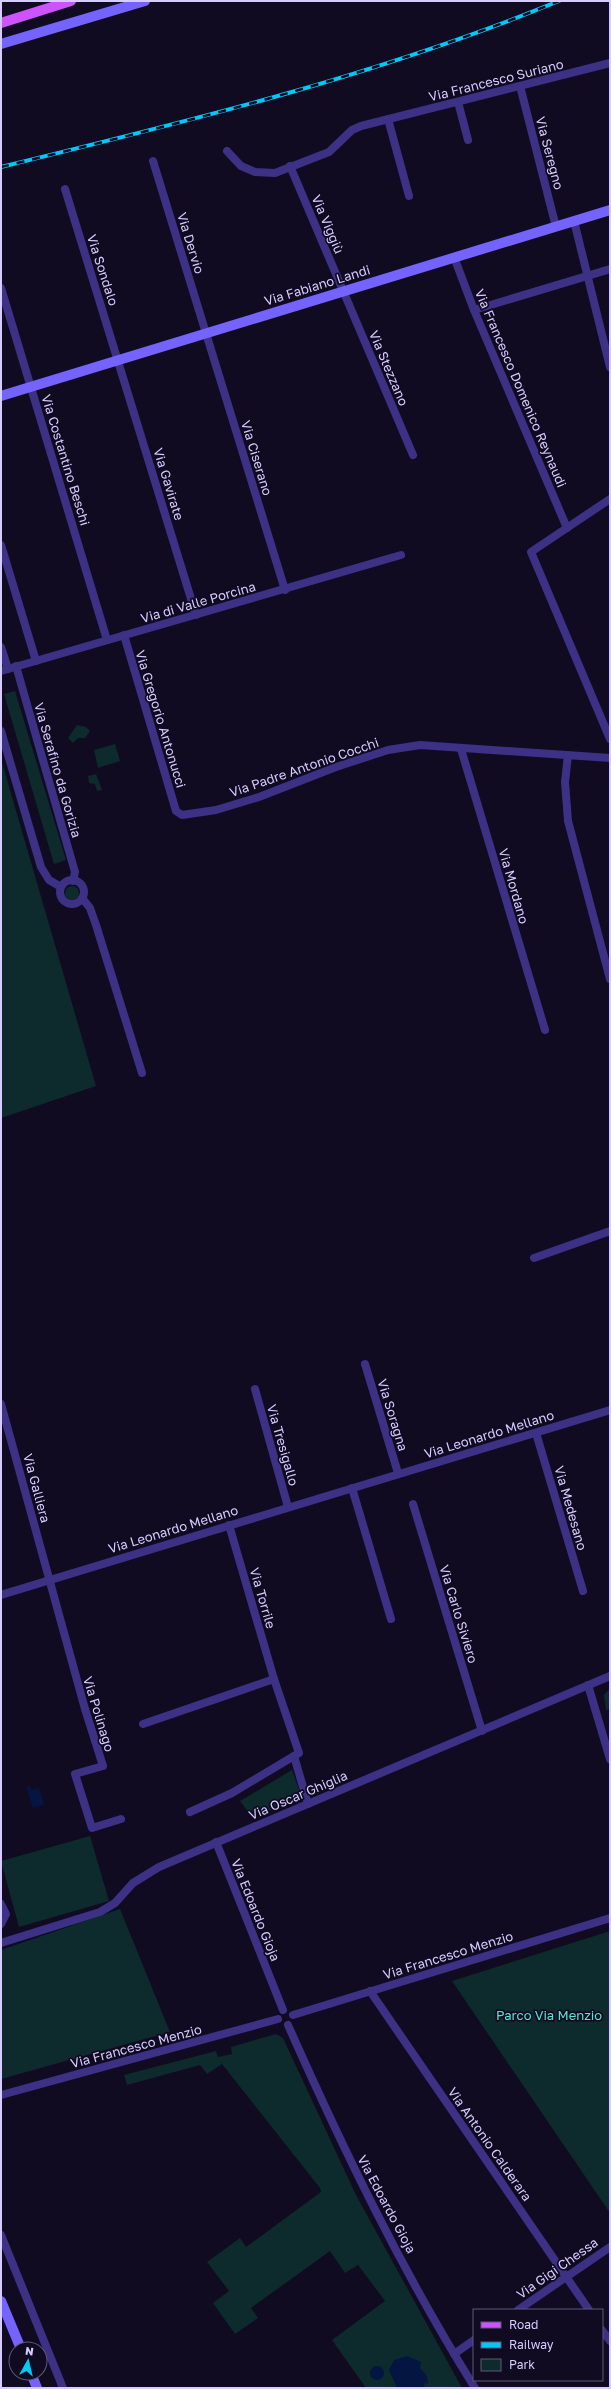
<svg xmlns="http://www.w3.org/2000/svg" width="611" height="2389" viewBox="0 0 611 2389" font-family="'Golos Text',sans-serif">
<rect width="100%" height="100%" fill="#110b22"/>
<g fill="#0d2a2c">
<polygon points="15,691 66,860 54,864 4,694"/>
<polygon points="77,725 86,727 90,731 85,738 78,738 73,743 68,738"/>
<polygon points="115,744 120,761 98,768 94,750"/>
<polygon points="1,759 96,1086 1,1118"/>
<polygon points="96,774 102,790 97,791 95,784 89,783 88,776"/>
<circle cx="72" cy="893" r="7"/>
<polygon points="610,1688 610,1709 606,1710 604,1695"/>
<polygon points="292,1770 302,1798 252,1817 240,1801"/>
<polygon points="90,1836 109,1901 19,1927 1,1861"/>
<polygon points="120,1909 170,2032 1,2079 1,1950"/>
<polygon points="610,1931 610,2213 452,1981"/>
<polygon points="276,2034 283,2038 356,2195 462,2388 366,2388 332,2340 385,2301 358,2265 345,2273 330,2251 251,2308 258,2318 235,2334 213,2303 229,2291 207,2262 240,2238 246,2247 321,2192 320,2188 222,2064 207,2074 200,2065 127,2085 124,2075 216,2051 218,2057 232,2054 231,2047"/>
</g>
<g fill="#051541">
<polygon points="30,1786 31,1790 39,1788 44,1805 33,1808 26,1787"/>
<polygon points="407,2356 421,2362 420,2368 427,2376 428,2385 425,2382 424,2388 397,2388 389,2370 394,2360"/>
<circle cx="377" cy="2373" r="7"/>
</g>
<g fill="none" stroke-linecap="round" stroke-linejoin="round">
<g stroke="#3c3185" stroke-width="8">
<polyline points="520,86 556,227"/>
<polyline points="458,102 468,140"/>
<polyline points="388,119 409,196"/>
<polyline points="227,151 241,166 255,172 275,173 329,152 352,130 361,126 610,63"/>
<polyline points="153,161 285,590"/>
<polyline points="290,166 413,455"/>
<polyline points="65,189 196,615"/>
<polyline points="574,221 610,367"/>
<polyline points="454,257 474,310 567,528"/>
<polyline points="1,288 107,640"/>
<polyline points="474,310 610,269"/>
<polyline points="610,499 531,552 610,739"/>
<polyline points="1,545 36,661"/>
<polyline points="124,635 176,811 182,815 216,810 259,797 336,767 388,750 420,745 610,758"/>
<polyline points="1,647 8,669"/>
<polyline points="16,666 75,872 73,881"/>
<polyline points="1,671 401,555"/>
<polyline points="1,731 41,867 49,880 61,887"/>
<polyline points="461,749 545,1030"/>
<polyline points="568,755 565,782 568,821 610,979"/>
<circle cx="72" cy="892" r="12"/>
<polyline points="82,898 90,908 96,925 142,1073"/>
<polyline points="534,1258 610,1231"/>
<polyline points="365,1364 398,1473"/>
<polyline points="255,1389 288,1507"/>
<polyline points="1,1404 85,1709 103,1766 75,1774 92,1828 121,1819"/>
<polyline points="536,1433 583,1591"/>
<polyline points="352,1488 391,1619"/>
<polyline points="413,1504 482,1731"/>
<polyline points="1,1595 610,1410"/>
<polyline points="588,1685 610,1759"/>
<polyline points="143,1724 274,1679"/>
<polyline points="294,1756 308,1804"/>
<polyline points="190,1812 232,1793 299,1753 274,1679 229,1525"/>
<polyline points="216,1842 283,2010"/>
<polyline points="1,1904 6,1914 1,1924"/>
<polyline points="1,1943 100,1912 115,1903 133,1883 159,1867 610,1676"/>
<polyline points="370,1991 589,2310"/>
<polyline points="293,2015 610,1918"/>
<path d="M288,2025C343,2149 403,2273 475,2388"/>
<polyline points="1,2095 278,2019"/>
<polyline points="1,2235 63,2388"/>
<polyline points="518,2310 610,2247"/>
<polyline points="602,2330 610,2341"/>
<polyline points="454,2354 474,2340"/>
</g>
<g stroke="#7463ff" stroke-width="10">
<polyline points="1,44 145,1"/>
<polyline points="1,396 610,210"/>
<polyline points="1,2301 21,2349"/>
<polyline points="31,2373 37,2388"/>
</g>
<polyline stroke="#cd53ff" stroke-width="10" points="1,23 71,1"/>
<g stroke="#00c9f7" stroke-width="4">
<path id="rail" d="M1,167C190,121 378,75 559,1"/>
</g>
<use href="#rail" stroke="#110b22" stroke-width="2.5" stroke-dasharray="8" stroke-linecap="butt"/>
</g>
<g text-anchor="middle" stroke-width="3.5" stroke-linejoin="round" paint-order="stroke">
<g font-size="13" fill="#d6ccff" stroke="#110b22">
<text transform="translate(496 80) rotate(-14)" y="5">Via Francesco Suriano</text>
<text transform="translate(550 153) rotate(75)" y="5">Via Seregno</text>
<text transform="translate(328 224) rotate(67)" y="5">Via Viggiù</text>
<text transform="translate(191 243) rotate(73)" y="5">Via Dervio</text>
<text transform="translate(103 270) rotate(72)" y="5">Via Sondalo</text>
<text transform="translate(317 285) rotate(-17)" y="5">Via Fabiano Landi</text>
<text transform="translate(389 368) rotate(67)" y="5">Via Stezzano</text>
<text transform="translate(521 388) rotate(67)" y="5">Via Francesco Domenico Reynaudi</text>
<text transform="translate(257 458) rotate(73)" y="5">Via Ciserano</text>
<text transform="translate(66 460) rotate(73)" y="5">Via Costantino Beschi</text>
<text transform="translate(169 484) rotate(73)" y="5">Via Gavirate</text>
<text transform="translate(198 602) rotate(-16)" y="5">Via di Valle Porcina</text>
<text transform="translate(161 719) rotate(73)" y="5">Via Gregorio Antonucci</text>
<text transform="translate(304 767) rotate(-19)" y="5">Via Padre Antonio Cocchi</text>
<text transform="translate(58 770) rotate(74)" y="5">Via Serafino da Gorizia</text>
<text transform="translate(514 886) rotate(74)" y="5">Via Mordano</text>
<text transform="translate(393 1415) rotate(73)" y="5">Via Soragna</text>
<text transform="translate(489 1434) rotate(-17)" y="5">Via Leonardo Mellano</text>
<text transform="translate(283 1445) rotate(74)" y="5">Via Tresigallo</text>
<text transform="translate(37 1488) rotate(75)" y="5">Via Galliera</text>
<text transform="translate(571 1508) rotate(74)" y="5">Via Medesano</text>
<text transform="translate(173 1529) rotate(-17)" y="5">Via Leonardo Mellano</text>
<text transform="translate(263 1598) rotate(74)" y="5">Via Torrile</text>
<text transform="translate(459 1614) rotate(73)" y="5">Via Carlo Siviero</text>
<text transform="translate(99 1714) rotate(73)" y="5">Via Polinago</text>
<text transform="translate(298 1795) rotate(-23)" y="5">Via Oscar Ghiglia</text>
<text transform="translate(256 1910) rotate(68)" y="5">Via Edoardo Gioja</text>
<text transform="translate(448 1955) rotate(-17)" y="5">Via Francesco Menzio</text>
<text transform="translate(136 2046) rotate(-15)" y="5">Via Francesco Menzio</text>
<text transform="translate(490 2144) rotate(55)" y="5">Via Antonio Calderara</text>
<text transform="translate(387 2204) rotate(62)" y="5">Via Edoardo Gioja</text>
<text transform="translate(557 2268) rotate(-35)" y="5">Via Gigi Chessa</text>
</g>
<g font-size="13" fill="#4dead0" stroke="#110b22">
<text x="549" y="2020">Parco Via Menzio</text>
</g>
</g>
<rect width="611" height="2389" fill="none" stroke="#d6ccff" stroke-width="4"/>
<rect x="473" y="2309" width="130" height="72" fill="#110b22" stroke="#60587a"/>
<rect x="481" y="2322" width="20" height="6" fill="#cd53ff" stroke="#60587a"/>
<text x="509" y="2329" font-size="12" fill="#d6ccff">Road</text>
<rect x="481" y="2342" width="20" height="6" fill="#00c9f7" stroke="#60587a"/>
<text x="509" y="2349" font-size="12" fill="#d6ccff">Railway</text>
<rect x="481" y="2359" width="20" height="12" fill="#0d2a2c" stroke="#60587a"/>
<text x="509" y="2369" font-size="12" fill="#d6ccff">Park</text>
<g transform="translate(28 2361) rotate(8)"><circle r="19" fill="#110b22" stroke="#60587a"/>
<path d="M0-3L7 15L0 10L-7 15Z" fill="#00c9f7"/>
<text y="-6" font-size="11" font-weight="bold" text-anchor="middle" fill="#d6ccff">N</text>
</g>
</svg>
